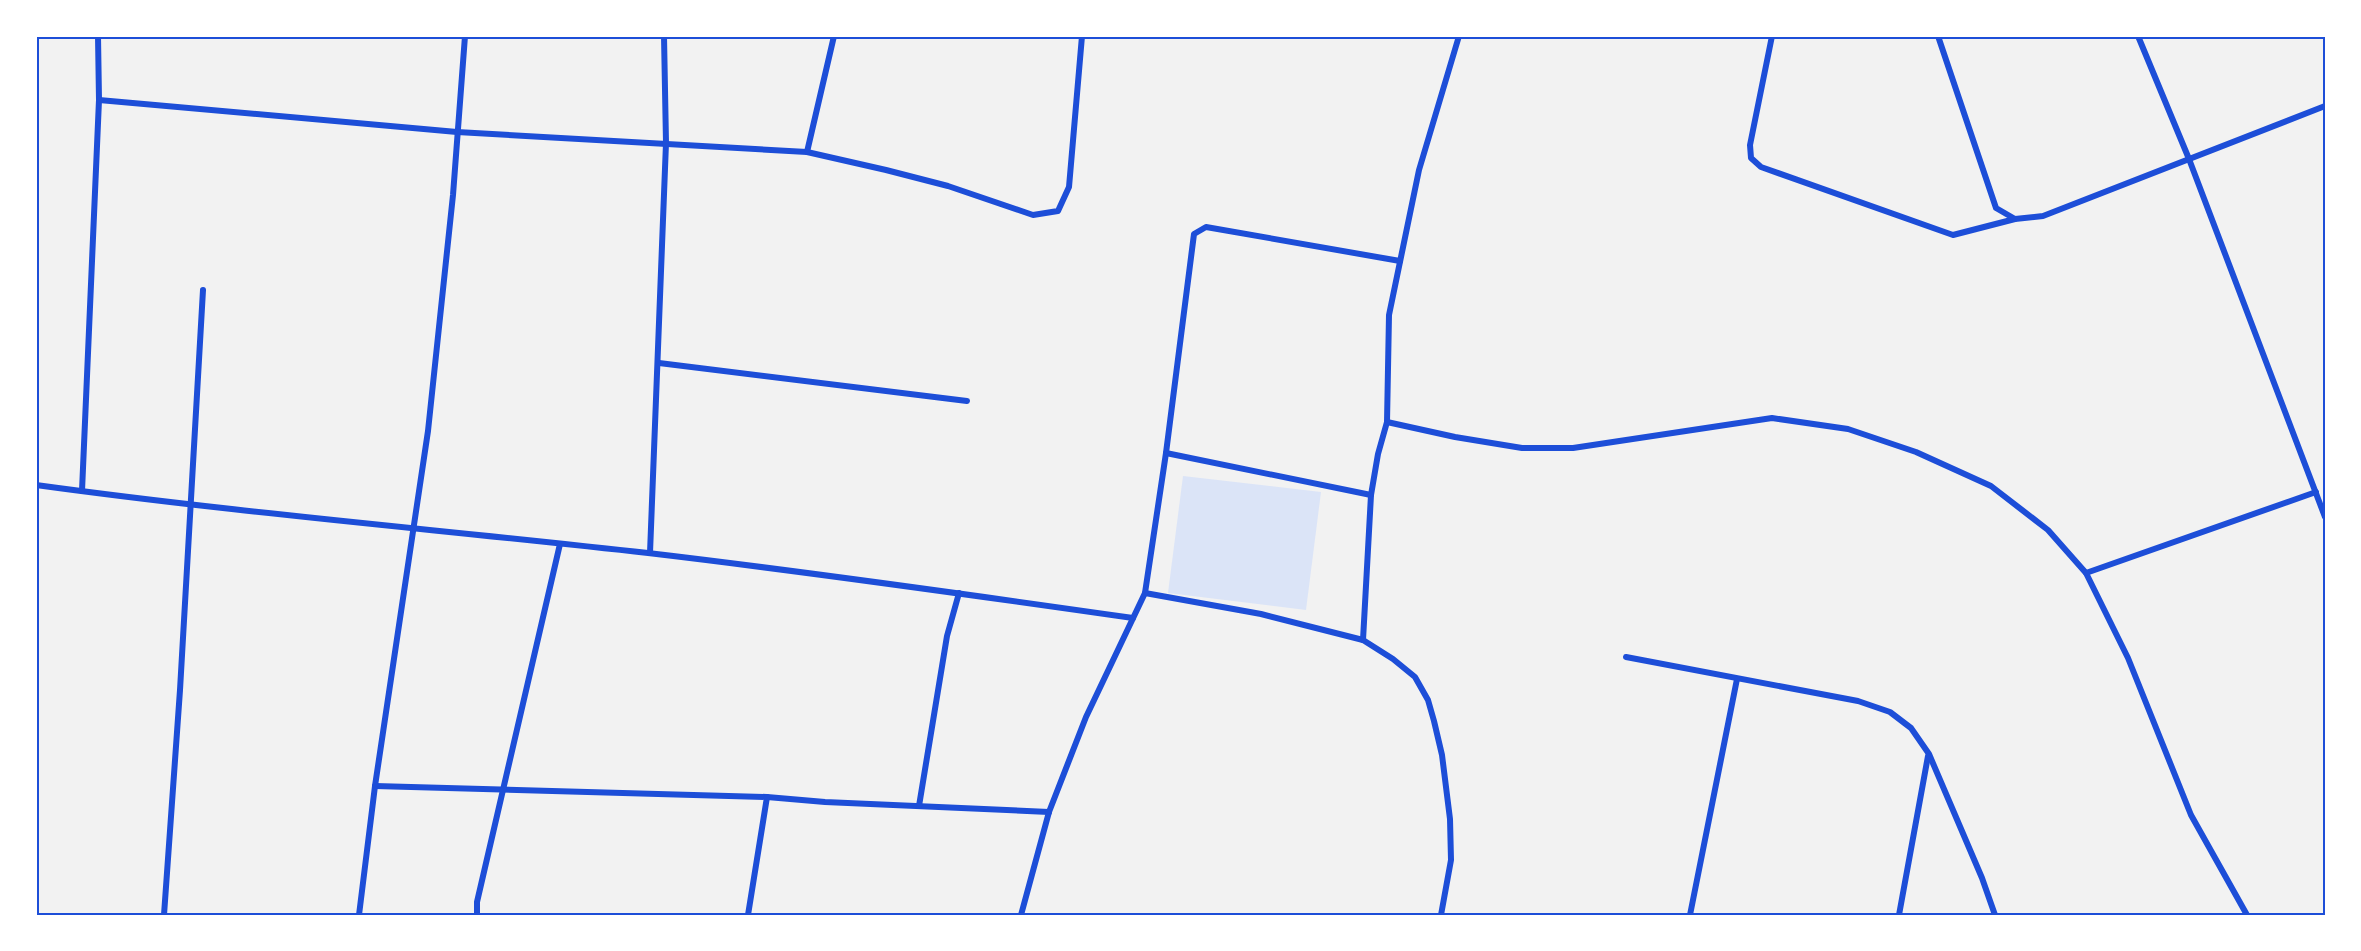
<svg xmlns="http://www.w3.org/2000/svg" width="2361" height="951" viewBox="0 0 2361 951" font-family="'Work Sans',sans-serif">
<rect width="100%" height="100%" fill="#f2f2f2"/>
<polygon fill="#dbe4f7" points="1183,476 1321,492 1306,610 1168,593"/>
<g fill="none" stroke-linecap="round" stroke-linejoin="round">
<g stroke="#1d4ed8" stroke-width="6">
<polyline points="1772,36 1750,145 1751,158 1761,167 1953,235 2015,219"/>
<polyline points="1938,36 1996,208 2015,219 2043,216 2325,106"/>
<polyline points="2138,36 2189,159 2325,517"/>
<polyline points="99,100 457,132 807,152 886,170 948,186 1033,215 1058,211 1069,187 1082,36"/>
<polyline points="807,152 834,36"/>
<polyline points="659,363 967,401"/>
<polyline points="1387,422 1455,437 1522,448 1573,448 1772,418 1848,429 1916,452 1991,486 2048,530 2086,573 2128,658 2191,815 2247,915"/>
<polyline points="1166,453 1371,495"/>
<path d="M36,485C240,513 444,530 648,553C810,572 972,595 1133,618"/>
<polyline points="82,491 99,100 98,36"/>
<polyline points="650,553 666,143 664,36"/>
<polyline points="2086,573 2316,492"/>
<polyline points="1145,593 1261,614 1363,640 1393,659 1415,677 1428,700 1434,721 1442,755 1450,819 1451,860 1441,915"/>
<polyline points="1363,640 1371,495 1378,454 1387,422 1389,315 1419,170 1459,36"/>
<polyline points="1626,657 1858,701 1890,712 1911,728 1929,754 1982,878 1995,915"/>
<polyline points="375,786 767,797 825,802 1049,812"/>
<polyline points="919,806 947,636 959,593"/>
<polyline points="164,915 180,690 203,290"/>
<polyline points="359,915 375,786 428,431 453,195 465,36"/>
<polyline points="477,915 477,902 560,544"/>
<polyline points="748,915 767,797"/>
<polyline points="1021,915 1049,812 1086,717 1145,593 1166,453 1194,234 1206,227 1400,261"/>
<polyline points="1690,915 1737,679"/>
<polyline points="1899,915 1928,756"/>
</g>
</g>
<rect width="2361" height="951" fill="none" stroke="#ffffff" stroke-width="75"/>
<rect x="38" y="38" width="2286" height="876" fill="none" stroke="#1d4ed8" stroke-width="2"/>
</svg>
